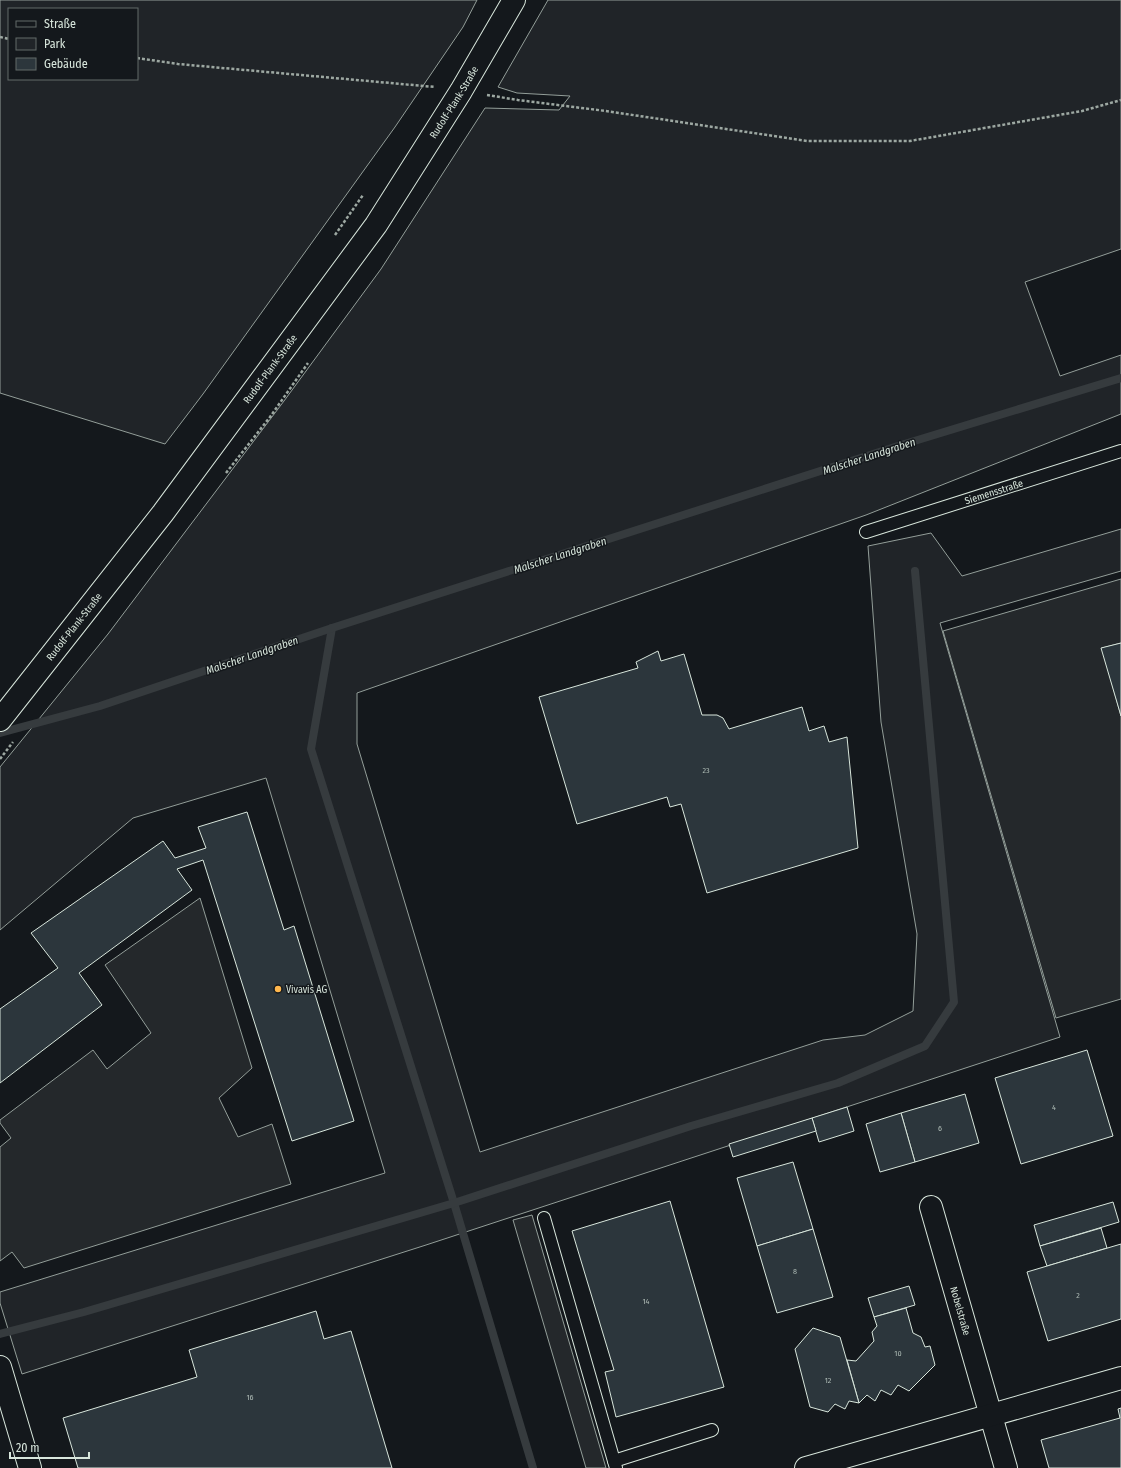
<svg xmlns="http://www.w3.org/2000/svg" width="1121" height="1468" viewBox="0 0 1121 1468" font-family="'Fira Sans Condensed',sans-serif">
<rect width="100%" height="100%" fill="#14181c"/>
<g fill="#202428" stroke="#939e99" fill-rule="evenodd">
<path d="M0,0H477L463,27L395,127L203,394L165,444L0,393ZM9,9H137V79H9Z"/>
<polygon points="548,0 1121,0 1121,249 1025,282 1060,376 1121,355 1121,414 866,515 357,693 357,744 480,1152 823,1040 865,1035 913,1011 917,934 881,722 868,546 931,533 962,576 1121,529 1121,571 940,623 1060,1037 426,1245 22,1374 0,1303 0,1292 385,1173 266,778 133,818 0,930 0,767 108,634 284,401 381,269 485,108 559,110 570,96 517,93 498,87"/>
</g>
<g fill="#24282b" stroke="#939e99">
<polygon points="1121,579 1121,643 1102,648 1121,716 1121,999 1056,1018 943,631"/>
<polygon points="200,898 252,1068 219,1098 238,1137 272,1124 291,1184 24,1268 12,1252 0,1261 0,1147 11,1138 0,1123 0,1120 93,1050 107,1069 151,1033 105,965"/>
<polygon points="532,1215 606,1468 586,1468 513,1220"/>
</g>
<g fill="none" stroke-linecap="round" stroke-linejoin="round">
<g stroke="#363b3e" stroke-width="8">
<polyline points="332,628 311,749 454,1203 533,1468"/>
<polyline points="0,733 100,706 332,628 898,446 1121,378"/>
<polyline points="0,1334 84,1312 454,1203 691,1126 838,1083 925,1046 954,1002 915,571"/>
</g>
</g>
<g fill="#2c363c" stroke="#d8e6dc">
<polygon points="1121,643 1121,716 1101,648"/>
<polygon points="658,651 661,661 684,654 702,715 717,715 723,718 729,729 802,707 809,731 824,726 829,742 847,737 858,848 707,893 681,804 670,807 667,797 577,824 539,697 638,668 636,662"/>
<polygon points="247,812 284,930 294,926 354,1121 292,1141 203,860 177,869 192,890 79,973 102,1005 0,1083 0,1009 58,968 31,933 163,841 175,858 206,848 198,827"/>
<polygon points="1087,1050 1113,1136 1021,1164 995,1078"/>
<polygon points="965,1094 979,1143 915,1162 901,1113"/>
<polygon points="847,1107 854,1131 819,1142 812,1118"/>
<polygon points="901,1113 915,1162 880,1172 866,1124"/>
<polygon points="812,1118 816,1131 733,1157 729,1144"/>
<polygon points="793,1162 813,1229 757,1246 737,1178"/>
<polygon points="670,1201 724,1387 616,1417 605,1372 614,1370 572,1231"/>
<polygon points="1113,1202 1119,1222 1040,1246 1034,1225"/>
<polygon points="1101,1228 1107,1248 1047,1266 1040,1246"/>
<polygon points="813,1229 833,1297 777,1313 757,1246"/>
<polygon points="1121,1244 1121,1319 1048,1341 1027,1272"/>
<polygon points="909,1286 915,1305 874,1317 868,1298"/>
<polygon points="906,1308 913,1333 921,1337 925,1347 930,1346 935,1365 909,1391 898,1385 891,1395 881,1390 875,1401 867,1395 859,1403 847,1360 856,1361 874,1341 872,1332 877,1326 874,1317"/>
<polygon points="316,1311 324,1339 351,1331 392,1468 78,1468 63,1418 197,1377 189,1350"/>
<polygon points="813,1328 840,1337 859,1403 849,1401 845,1409 835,1404 828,1412 810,1407 795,1349"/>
<polygon points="1121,1408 1121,1468 1049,1468 1041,1440 1120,1418 1118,1409"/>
</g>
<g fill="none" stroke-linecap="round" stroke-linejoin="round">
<g stroke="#d8e6dc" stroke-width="14">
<g id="lane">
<path id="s1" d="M866,532L1121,451"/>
<polyline points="544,1218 616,1468"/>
<polyline points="614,1461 712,1430"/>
</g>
</g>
<g stroke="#d8e6dc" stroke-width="24">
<g id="street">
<path id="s2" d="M931,1207L1006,1468"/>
<polyline points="0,1367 30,1468"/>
<polyline points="806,1468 1121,1378"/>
</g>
</g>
<g stroke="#d8e6dc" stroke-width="24">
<g id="secondary">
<path id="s3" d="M0,720L163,513L376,225L461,91L514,0"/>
</g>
</g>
<g stroke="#9da8a2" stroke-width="2.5" stroke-dasharray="3 2" stroke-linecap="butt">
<polyline points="0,37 9,39"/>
<polyline points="137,58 178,64 435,87"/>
<polyline points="487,95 518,100 606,111 807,141 910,141 1082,111 1121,100"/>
<polyline points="335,235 363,195"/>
<polyline points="226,473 270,417 308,363"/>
<polyline points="0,759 13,742"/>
</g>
<use href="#lane" stroke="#14181c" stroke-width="12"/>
<use href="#street" stroke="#14181c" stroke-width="22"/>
<use href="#secondary" stroke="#14181c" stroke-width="22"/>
</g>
<circle fill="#ffb74d" stroke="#14181c" stroke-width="1.5" cx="278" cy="989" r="4"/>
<g text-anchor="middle" stroke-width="3" stroke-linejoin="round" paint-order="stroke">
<g font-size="8" fill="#adbab4">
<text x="706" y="773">23</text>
<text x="1054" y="1110">4</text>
<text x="940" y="1131">6</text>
<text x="795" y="1274">8</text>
<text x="1078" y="1298">2</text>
<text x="646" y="1304">14</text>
<text x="898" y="1356">10</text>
<text x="828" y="1383">12</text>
<text x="250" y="1400">16</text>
</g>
<g font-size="10" fill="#d8e6dc" stroke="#14181c">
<text dy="4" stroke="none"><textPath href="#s3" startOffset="767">Rudolf-Plank-Straße</textPath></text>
<text dy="4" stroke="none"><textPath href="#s3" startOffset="443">Rudolf-Plank-Straße</textPath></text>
<text dy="4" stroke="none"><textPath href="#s1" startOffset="134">Siemensstraße</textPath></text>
<text dy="4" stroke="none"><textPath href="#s3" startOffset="119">Rudolf-Plank-Straße</textPath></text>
<text dy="4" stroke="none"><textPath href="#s2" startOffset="108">Nobelstraße</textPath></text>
</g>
<g font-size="10" fill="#d8e6dc" stroke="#14181c" text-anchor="start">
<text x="286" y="993">Vivavis AG</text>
</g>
<g font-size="11" font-style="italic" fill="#d8e6dc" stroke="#14181c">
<text transform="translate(869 456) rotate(-18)" y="4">Malscher Landgraben</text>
<text transform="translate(560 555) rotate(-18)" y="4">Malscher Landgraben</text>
<text transform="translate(252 655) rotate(-19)" y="4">Malscher Landgraben</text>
</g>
</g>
<rect x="8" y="8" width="130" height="72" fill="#14181c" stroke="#626a69"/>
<rect x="16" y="21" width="20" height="6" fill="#14181c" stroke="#626a69"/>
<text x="44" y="28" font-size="12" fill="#d8e6dc">Straße</text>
<rect x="16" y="38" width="20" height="12" fill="#202428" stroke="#626a69"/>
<text x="44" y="48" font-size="12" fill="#d8e6dc">Park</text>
<rect x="16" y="58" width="20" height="12" fill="#2c363c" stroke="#626a69"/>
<text x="44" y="68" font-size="12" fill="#d8e6dc">Gebäude</text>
<path d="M10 1452v6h79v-6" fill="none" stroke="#d8e6dc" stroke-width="2"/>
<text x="16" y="1452" font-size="12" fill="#d8e6dc" stroke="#14181c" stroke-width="3" paint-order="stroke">20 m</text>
</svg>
